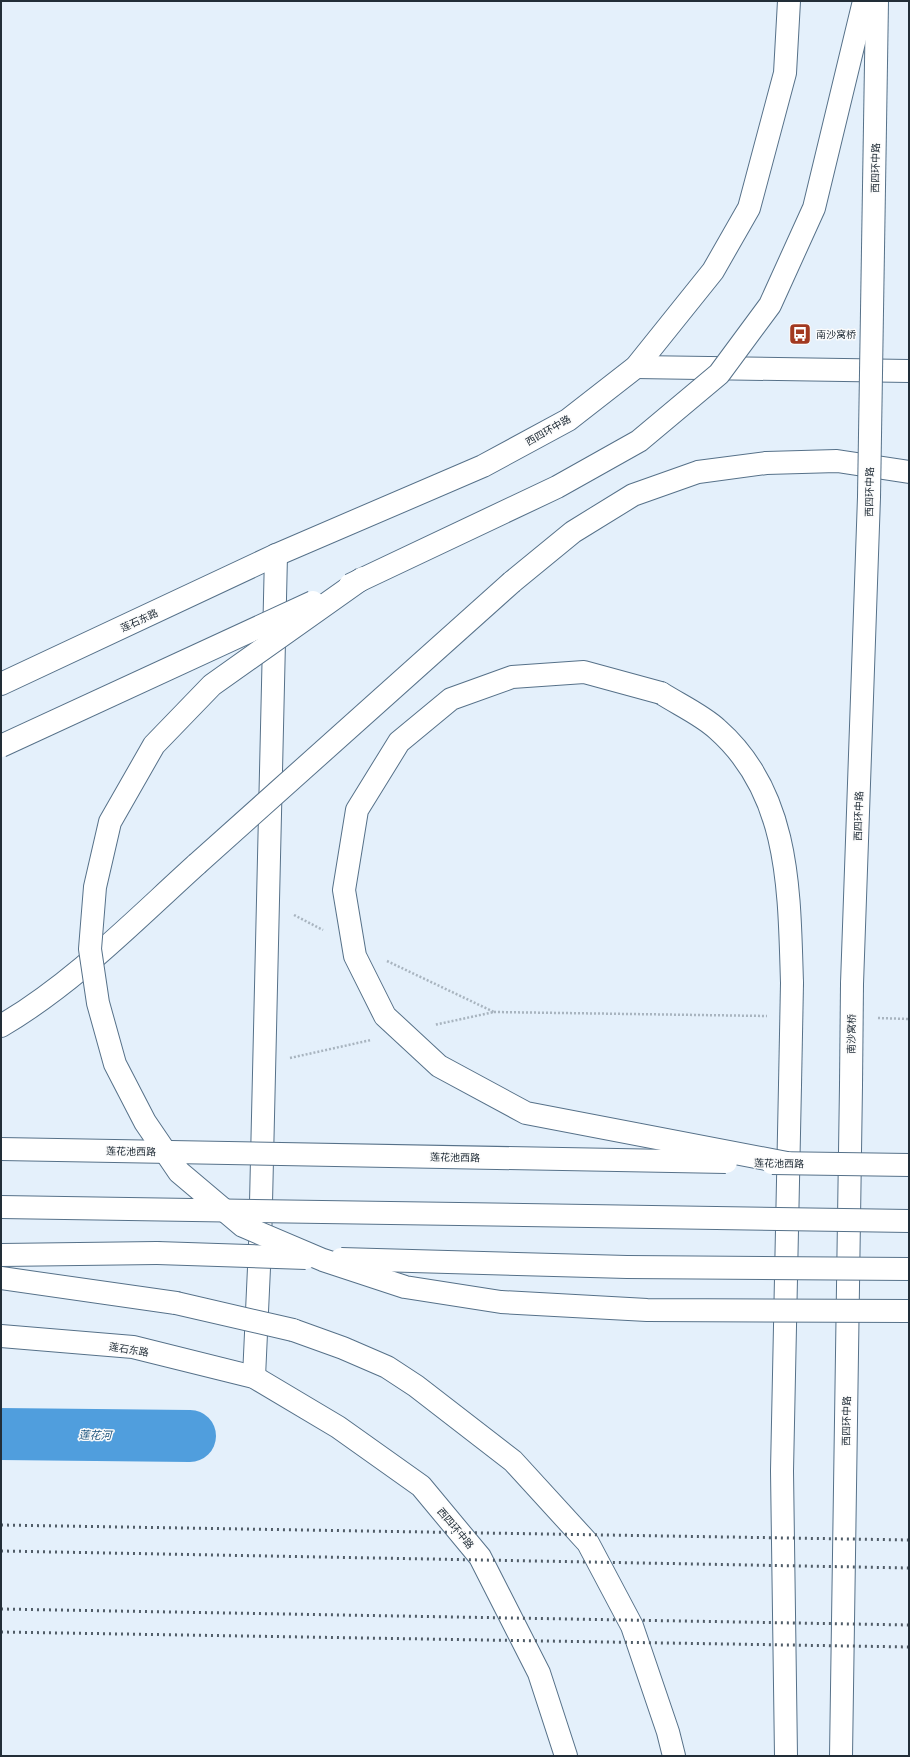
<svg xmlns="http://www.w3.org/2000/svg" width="910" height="1757" viewBox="0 0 910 1757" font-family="Montserrat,'Noto Sans SC',sans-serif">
<rect width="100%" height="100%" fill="#e4f0fb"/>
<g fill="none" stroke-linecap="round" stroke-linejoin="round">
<polyline stroke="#509edd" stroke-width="52" points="1,1434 190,1436"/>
<g stroke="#567189" stroke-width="24">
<g id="minor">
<polyline points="636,367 909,371"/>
<polyline points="1,684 276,555 483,466 568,420 636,367 713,271 749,208 785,73 789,1"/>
<polyline points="1,1336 133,1347 254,1377 338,1427 421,1486 480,1557 539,1673 566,1756"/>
<polyline points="254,1377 260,1246 276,555"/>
</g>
</g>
<g stroke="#567189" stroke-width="24">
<g id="highway">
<polyline points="512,582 573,532 633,495 698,472 766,463 837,461 909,472"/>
<path d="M661,693C678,704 702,715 717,729C791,794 789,892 792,983"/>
<polyline points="852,984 869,497"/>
<path d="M1,1026C74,983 134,921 197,864"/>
<polyline points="1,1255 157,1253"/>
<polyline points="1,1278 176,1303"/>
<polyline points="293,1330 343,1348 387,1367 416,1386 513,1461 588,1543 632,1626 668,1732 674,1756"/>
<polyline points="786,1756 782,1471 790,1085"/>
<polyline points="841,1756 851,1085"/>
</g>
</g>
<g stroke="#a8b4bf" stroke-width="2.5" stroke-dasharray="2 2" stroke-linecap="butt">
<polyline points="294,915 323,930"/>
<polyline points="387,961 494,1012 434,1025"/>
<polyline points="494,1012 767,1016"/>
<polyline points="878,1018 909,1019"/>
<polyline points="290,1058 371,1040"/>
</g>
<use href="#minor" stroke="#fff" stroke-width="22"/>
<use href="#highway" stroke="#fff" stroke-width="22"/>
<g stroke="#505c67" stroke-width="3" stroke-dasharray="2 4" stroke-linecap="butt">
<polyline points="1,1525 909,1540"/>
<polyline points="1,1551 909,1568"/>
<polyline points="1,1609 909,1625"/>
<polyline points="1,1632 909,1647"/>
</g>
<g stroke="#567189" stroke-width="24" stroke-linecap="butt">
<g id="highway-bridge">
<polyline points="869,497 877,1"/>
<polyline points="363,578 212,685 154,745 110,822 95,887 90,949 98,1003 115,1064 145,1122 179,1172 243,1226 323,1260 405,1287 501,1302 647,1310 909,1311"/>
<polyline points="350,585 557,487 639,441 719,374 770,305 814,208 864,1"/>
<polyline points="661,693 584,672 512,677 451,699 399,742 357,810 344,890 355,956 385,1016 439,1066 526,1113 787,1163"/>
<polyline points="1,746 313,602"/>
<polyline points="197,864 512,582"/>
<polyline points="790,1085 792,983"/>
<polyline points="851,1085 852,984"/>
<polyline points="1,1149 726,1162"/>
<polyline points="772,1163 909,1165"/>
<polyline points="1,1207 909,1221"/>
<polyline points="157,1253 306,1258"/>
<polyline points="341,1259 627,1267 909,1269"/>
<polyline points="176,1303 293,1330"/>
</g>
</g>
<use href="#highway-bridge" stroke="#fff" stroke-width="22"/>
</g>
<defs>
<g id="bus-square" transform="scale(1.15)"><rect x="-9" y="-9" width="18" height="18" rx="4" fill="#a23920" stroke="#fbfbfb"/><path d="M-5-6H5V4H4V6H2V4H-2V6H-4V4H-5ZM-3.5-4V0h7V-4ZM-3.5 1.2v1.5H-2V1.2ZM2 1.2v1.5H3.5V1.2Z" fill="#fff"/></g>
</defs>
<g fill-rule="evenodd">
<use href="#bus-square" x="800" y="334"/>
</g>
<g text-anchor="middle" stroke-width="3" stroke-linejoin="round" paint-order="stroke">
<g font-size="10" fill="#222e38" stroke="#fbfbfb">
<text transform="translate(875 168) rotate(-89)" y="4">西四环中路</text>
<text transform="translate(548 430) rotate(-30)" y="4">西四环中路</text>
<text transform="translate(869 492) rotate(-89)" y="4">西四环中路</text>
<text transform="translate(139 620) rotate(-25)" y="4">莲石东路</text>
<text transform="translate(858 816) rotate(-88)" y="4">西四环中路</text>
<text transform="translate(851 1034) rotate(-89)" y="4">南沙窝桥</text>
<text transform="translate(131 1151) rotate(1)" y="4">莲花池西路</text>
<text transform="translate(455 1157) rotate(1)" y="4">莲花池西路</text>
<text transform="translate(779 1163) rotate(1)" y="4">莲花池西路</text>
<text transform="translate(129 1349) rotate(9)" y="4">莲石东路</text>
<text transform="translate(846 1421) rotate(-89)" y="4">西四环中路</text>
<text transform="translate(456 1528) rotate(50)" y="4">西四环中路</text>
</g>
<g font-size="10" fill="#222e38" stroke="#fbfbfb" text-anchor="start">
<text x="816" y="338">南沙窝桥</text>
</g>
<g font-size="11" font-style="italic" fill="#19527c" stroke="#fbfbfb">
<text transform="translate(95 1435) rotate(1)" y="4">莲花河</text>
</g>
</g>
<rect width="910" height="1757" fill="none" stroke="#222e38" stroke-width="4"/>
</svg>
